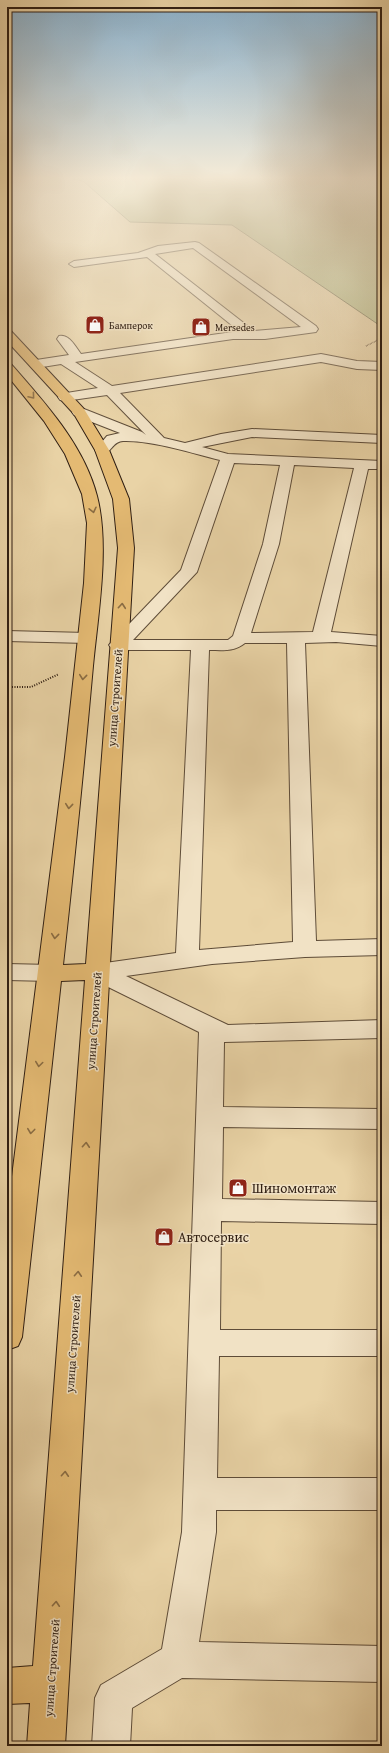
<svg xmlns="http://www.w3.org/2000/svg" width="389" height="1753" viewBox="0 0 389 1753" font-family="'Gentium Book Plus',serif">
<rect width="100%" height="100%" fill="#e9d3a6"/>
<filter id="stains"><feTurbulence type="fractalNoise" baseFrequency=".005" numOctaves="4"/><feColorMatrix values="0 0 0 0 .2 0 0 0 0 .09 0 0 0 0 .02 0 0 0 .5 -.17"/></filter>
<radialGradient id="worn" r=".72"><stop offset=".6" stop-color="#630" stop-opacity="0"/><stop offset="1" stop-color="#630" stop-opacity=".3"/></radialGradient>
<polygon fill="#b6bc87" stroke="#736e4d" points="73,179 382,179 382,327 232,225 130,222 83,181"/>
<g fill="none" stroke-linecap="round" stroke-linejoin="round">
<g stroke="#5e4c38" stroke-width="2">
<g id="minor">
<path d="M195,242L199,243L316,326L318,329L316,332L265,339H233L75,362L112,386L321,354L357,361L382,362V370L357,369L321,362L120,393L164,438L185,443L221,434L252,429L382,435V443L252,437L202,447L228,454L382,461V469H368L331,632L382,636V646L336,642L305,643L316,941L382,939V955L305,957L212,964L126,976L228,1025L382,1020V1038L224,1042L223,1107L382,1109V1129L223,1127L222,1199L382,1202V1224L221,1221L220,1330H382V1356H219L217,1478H382V1510H216V1532L199,1642L382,1646V1682L182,1678L132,1708L130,1746H92L95,1698L101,1685L162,1649L182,1532L199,1032L90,978L86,972L90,966L98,964L176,953L191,650H118L112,649L109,645L181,570L220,460C192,453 151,440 123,441C110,442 112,457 97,453L95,450L107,436L120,433L74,415L72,412L74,409H84L142,432L146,435L107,395L65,401L60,400L58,397L60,394L98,388L61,364L36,368L32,367L30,364L32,361L36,360L69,355L57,339L59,336C69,334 75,346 81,354L239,331L147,257L74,267L69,264L74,261L138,253L158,246ZM193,248L301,327L254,331L155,254ZM234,463L280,465L263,544L233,636L228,640H133L197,572ZM294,465L354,468L313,632L251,633L279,544ZM245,643H287L293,942L199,950L209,650C223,650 234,652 245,643Z"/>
<polygon points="7,631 87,633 93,634 96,638 93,642 87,643 7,641"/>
<polygon points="7,964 51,965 59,967 63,973 59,979 51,981 7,980"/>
</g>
</g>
<g stroke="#301f13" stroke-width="2">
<path id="major" d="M7,330L11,331L84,409L109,450L129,499L134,548L65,1746H27L30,1703L7,1704V1668L33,1666L85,980L61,981L22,1337L18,1346L7,1350V1216L65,757L84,583L87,523L82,494L65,454L44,421L7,375V363L11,364C45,403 84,445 97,496C110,546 98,614 93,666C84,766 74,865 63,965L86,964L118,548L113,499L95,450L74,414L7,341Z"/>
</g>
<polyline stroke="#301f13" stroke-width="1.5" stroke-dasharray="0.5 1" stroke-linecap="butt" points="366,346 382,338"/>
<polyline stroke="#301f13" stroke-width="2" stroke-dasharray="1 1.5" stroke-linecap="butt" points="7,687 31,687 59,674"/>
<use href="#minor" fill="#f1e2c5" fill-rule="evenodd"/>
<use href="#major" fill="#e4ba73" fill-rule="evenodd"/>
</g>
<defs><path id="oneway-chevron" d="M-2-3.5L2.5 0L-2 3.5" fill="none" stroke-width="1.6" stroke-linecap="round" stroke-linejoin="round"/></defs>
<g stroke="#8a6c43">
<use href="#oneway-chevron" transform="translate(32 396) rotate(50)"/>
<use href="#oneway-chevron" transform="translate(93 510) rotate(77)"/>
<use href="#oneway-chevron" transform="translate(122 606) rotate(-85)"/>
<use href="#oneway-chevron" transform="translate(83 677) rotate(96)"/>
<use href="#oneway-chevron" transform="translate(69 806) rotate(96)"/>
<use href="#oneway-chevron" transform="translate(55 936) rotate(96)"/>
<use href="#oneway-chevron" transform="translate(39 1064) rotate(98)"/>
<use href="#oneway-chevron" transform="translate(31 1131) rotate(97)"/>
<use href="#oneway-chevron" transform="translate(86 1145) rotate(-86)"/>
<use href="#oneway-chevron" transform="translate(78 1274) rotate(-86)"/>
<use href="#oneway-chevron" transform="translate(65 1474) rotate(-86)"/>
<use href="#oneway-chevron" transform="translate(56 1604) rotate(-86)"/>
</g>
<linearGradient id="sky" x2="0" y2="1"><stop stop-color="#8ab4d3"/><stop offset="0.42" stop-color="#f5ebd7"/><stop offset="1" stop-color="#f5ebd7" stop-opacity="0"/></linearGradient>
<rect width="389" height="424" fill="url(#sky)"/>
<defs>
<g id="shop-square" transform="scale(1)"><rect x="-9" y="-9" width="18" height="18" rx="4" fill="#8f2418" stroke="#f1e2c5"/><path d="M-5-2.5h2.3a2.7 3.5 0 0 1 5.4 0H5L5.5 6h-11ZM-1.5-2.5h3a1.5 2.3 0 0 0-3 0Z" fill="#fff"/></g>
</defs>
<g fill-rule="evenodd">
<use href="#shop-square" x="95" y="325"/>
<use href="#shop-square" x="201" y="327"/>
<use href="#shop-square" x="238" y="1188"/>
<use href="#shop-square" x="164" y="1237"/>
</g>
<g text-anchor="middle" stroke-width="3" stroke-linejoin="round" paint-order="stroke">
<g font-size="10" fill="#301f13" stroke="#f1e2c5" text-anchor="start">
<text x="109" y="329">Бамперок</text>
<text x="215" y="331">Mersedes</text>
</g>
<g font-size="12" fill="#301f13" stroke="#f1e2c5">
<text transform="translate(115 698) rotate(-86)" y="4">улица Строителей</text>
<text transform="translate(94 1021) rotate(-86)" y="4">улица Строителей</text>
<text transform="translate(73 1344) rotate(-86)" y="4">улица Строителей</text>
<text transform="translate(52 1668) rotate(-86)" y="4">улица Строителей</text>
</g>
<g font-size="14" fill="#301f13" stroke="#f1e2c5" text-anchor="start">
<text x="252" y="1193">Шиномонтаж</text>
<text x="178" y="1242">Автосервис</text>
</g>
</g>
<rect width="389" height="1753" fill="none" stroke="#e9d3a6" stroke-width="24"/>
<rect x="8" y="8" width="373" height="1737" fill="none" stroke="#301f13" stroke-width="2"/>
<rect x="12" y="12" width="365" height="1729" fill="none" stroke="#301f13"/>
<rect width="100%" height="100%" filter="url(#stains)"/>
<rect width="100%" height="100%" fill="url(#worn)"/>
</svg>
